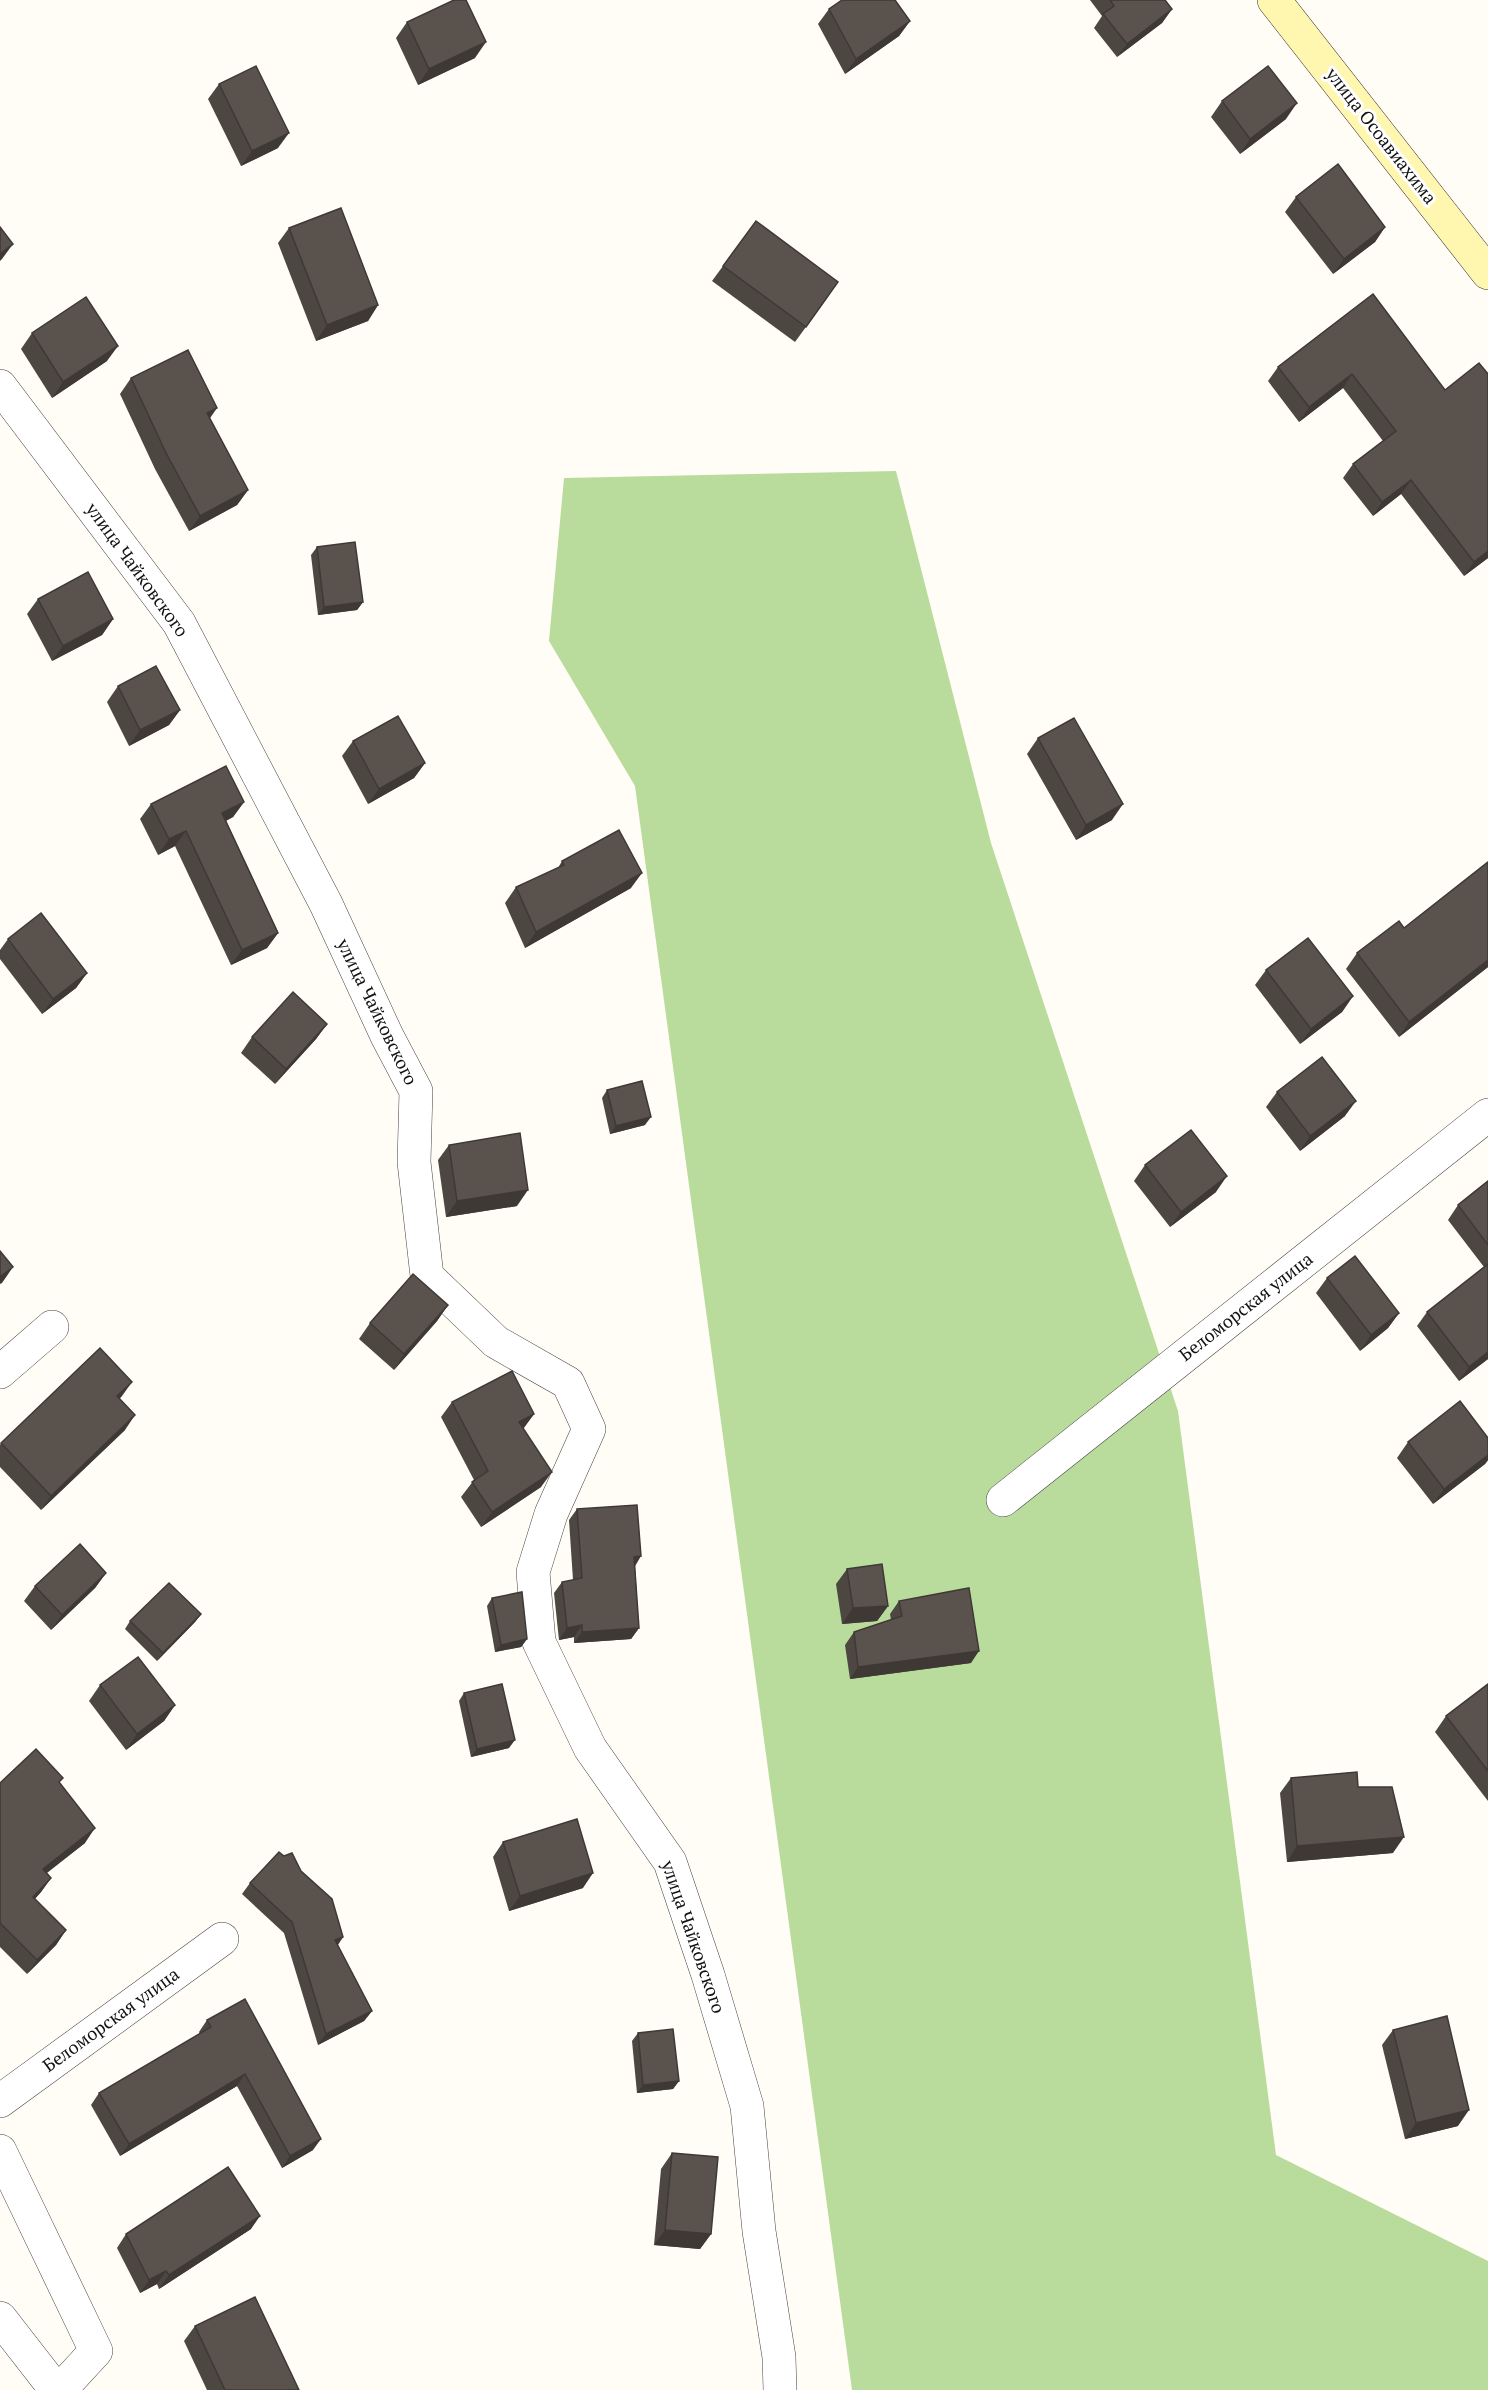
<svg xmlns="http://www.w3.org/2000/svg" width="1488" height="2390" viewBox="0 0 1488 2390" font-family="'PT Serif',serif">
<rect width="100%" height="100%" fill="#fffdf5"/>
<polygon fill="#b9dc9c" points="896,471 991,843 1178,1411 1276,2155 1488,2261 1488,2390 852,2390 635,786 549,641 564,478"/>
<g fill="none" stroke-linecap="round" stroke-linejoin="round">
<g stroke="#444" stroke-width="34">
<g id="street">
<polyline points="0,386 179,623 326,904 387,1036 416,1091 414,1162 427,1276 496,1342 568,1383 589,1429 551,1514 533,1572 539,1642 590,1748 670,1862 708,1975 747,2106 759,2231 779,2357 780,2390"/>
<polyline points="0,1372 52,1327"/>
<polyline points="1003,1500 1488,1115"/>
<polyline points="0,2101 222,1939"/>
<polyline points="0,2151 96,2351 60,2390"/>
<polyline points="0,2318 56,2390"/>
</g>
</g>
<g stroke="#333" stroke-width="34">
<polyline id="secondary" points="1274,0 1488,273"/>
</g>
<use href="#street" stroke="#fff" stroke-width="33"/>
<use href="#secondary" stroke="#fff6b0" stroke-width="33"/>
</g>
<g fill="#4d4742">
<polygon points="1090,0 1165,0 1172,9 1162,23 1117,57 1094,28 1102,16"/>
<polygon points="829,9 910,21 899,36 845,74 818,24"/>
<polygon points="407,22 475,58 418,85 396,38"/>
<polygon points="219,84 278,148 241,166 208,99"/>
<polygon points="1222,101 1286,119 1240,154 1211,117"/>
<polygon points="1296,197 1385,227 1375,242 1333,274 1285,212"/>
<polygon points="289,228 378,305 368,321 316,341 278,243"/>
<polygon points="723,266 827,298 795,342 712,281"/>
<polygon points="1373,294 1445,390 1488,374 1488,558 1464,576 1401,494 1373,516 1343,478 1353,464 1383,441 1343,388 1299,422 1268,381 1278,367"/>
<polygon points="32,333 107,361 52,398 21,349"/>
<polygon points="131,378 210,418 248,490 237,505 189,531 155,469 120,394"/>
<polygon points="317,547 363,602 357,610 318,615 311,555"/>
<polygon points="38,599 113,619 102,635 52,661 27,614"/>
<polygon points="118,686 180,710 169,725 129,746 107,702"/>
<polygon points="1038,738 1112,820 1076,840 1027,754"/>
<polygon points="353,741 425,763 414,778 368,804 342,756"/>
<polygon points="244,802 233,817 226,821 278,933 267,948 231,965 175,846 158,855 140,819 151,804"/>
<polygon points="562,861 631,888 525,948 505,903 516,887 558,868"/>
<polygon points="1488,862 1488,967 1399,1037 1346,969 1357,953 1404,928"/>
<polygon points="8,939 87,973 76,988 42,1014 0,959 0,950"/>
<polygon points="1266,970 1353,996 1342,1012 1300,1044 1255,985"/>
<polygon points="327,1024 316,1039 275,1084 241,1053 252,1037"/>
<polygon points="607,1090 645,1125 610,1134 602,1098"/>
<polygon points="1277,1092 1345,1116 1300,1151 1266,1107"/>
<polygon points="449,1145 517,1206 446,1217 438,1160"/>
<polygon points="1145,1165 1216,1192 1170,1227 1134,1181"/>
<polygon points="1488,1181 1488,1359 1459,1381 1417,1326 1427,1312 1484,1267 1448,1220 1458,1205"/>
<polygon points="1327,1278 1399,1313 1388,1328 1360,1351 1316,1293"/>
<polygon points="448,1305 437,1321 394,1370 359,1339 370,1323"/>
<polygon points="122,1396 119,1399 125,1430 41,1510 0,1467 0,1445 1,1443"/>
<polygon points="452,1402 534,1414 523,1429 541,1487 481,1527 461,1497 474,1480 441,1417"/>
<polygon points="1488,1438 1488,1460 1485,1464 1433,1504 1397,1458 1408,1442"/>
<polygon points="577,1509 635,1566 639,1628 631,1639 574,1643 574,1637 559,1640 554,1593 562,1582 573,1580 569,1520"/>
<polygon points="847,1569 888,1606 877,1621 842,1624 836,1584"/>
<polygon points="106,1573 95,1588 51,1630 24,1601 35,1586"/>
<polygon points="492,1598 527,1639 521,1647 495,1652 487,1606"/>
<polygon points="899,1601 971,1663 850,1679 845,1645 854,1632 891,1620 890,1614"/>
<polygon points="201,1614 195,1622 157,1661 125,1629 130,1621"/>
<polygon points="1488,1684 1488,1801 1435,1732 1446,1716"/>
<polygon points="100,1685 175,1705 164,1721 126,1750 89,1701"/>
<polygon points="464,1693 509,1748 471,1757 459,1701"/>
<polygon points="1291,1778 1358,1787 1393,1853 1287,1862 1280,1793"/>
<polygon points="0,1783 60,1783 85,1843 46,1873 51,1878 41,1892 35,1899 66,1930 56,1945 27,1974 0,1947"/>
<polygon points="503,1842 583,1888 509,1911 493,1857"/>
<polygon points="301,1871 343,1937 338,1945 372,2011 364,2021 318,2045 284,1933 242,1894 250,1883"/>
<polygon points="207,2020 313,2150 282,2168 237,2086 120,2156 91,2105 99,2093 200,2034 199,2032"/>
<polygon points="1393,2030 1458,2126 1405,2139 1382,2045"/>
<polygon points="638,2033 679,2081 673,2089 637,2093 632,2041"/>
<polygon points="672,2153 711,2234 700,2249 654,2245 661,2169"/>
<polygon points="251,2229 159,2289 157,2284 140,2293 117,2248 126,2234"/>
<polygon points="195,2326 299,2390 207,2390 184,2341"/>
</g>
<g fill="#3f3936">
<polygon points="1172,9 1162,23 1117,57 1127,44"/>
<polygon points="910,21 899,36 845,74 856,59"/>
<polygon points="486,42 475,58 418,85 429,69"/>
<polygon points="1297,103 1286,119 1240,154 1250,139"/>
<polygon points="289,133 278,148 241,166 252,151"/>
<polygon points="1385,227 1375,242 1333,274 1344,259"/>
<polygon points="13,244 2,259 0,261 0,254"/>
<polygon points="378,305 368,321 316,341 327,325"/>
<polygon points="118,346 107,361 52,398 63,382"/>
<polygon points="1352,374 1343,388 1299,422 1309,407"/>
<polygon points="217,408 206,424 207,413"/>
<polygon points="1411,480 1401,494 1373,516 1382,502"/>
<polygon points="248,490 237,505 189,531 200,516"/>
<polygon points="1488,551 1488,558 1464,576 1474,562"/>
<polygon points="363,602 357,610 318,615 324,607"/>
<polygon points="113,619 102,635 52,661 63,646"/>
<polygon points="180,710 169,725 129,746 140,730"/>
<polygon points="425,763 414,778 368,804 379,789"/>
<polygon points="244,802 233,817 211,828 222,813"/>
<polygon points="1123,804 1112,820 1076,840 1086,825"/>
<polygon points="186,831 175,846 158,855 169,839"/>
<polygon points="642,873 631,888 525,948 536,932"/>
<polygon points="278,933 267,948 231,965 242,950"/>
<polygon points="1488,960 1488,967 1399,1037 1409,1022"/>
<polygon points="87,973 76,988 42,1014 53,999"/>
<polygon points="1353,996 1342,1012 1300,1044 1311,1029"/>
<polygon points="327,1024 316,1039 275,1084 286,1069"/>
<polygon points="1356,1101 1345,1116 1300,1151 1310,1136"/>
<polygon points="651,1117 645,1125 610,1134 616,1126"/>
<polygon points="1227,1176 1216,1192 1170,1227 1181,1212"/>
<polygon points="528,1190 517,1206 446,1217 457,1201"/>
<polygon points="13,1267 2,1283 0,1284 0,1277"/>
<polygon points="448,1305 437,1321 394,1370 404,1354"/>
<polygon points="1399,1313 1388,1328 1360,1351 1371,1335"/>
<polygon points="1488,1352 1488,1359 1459,1381 1469,1367"/>
<polygon points="132,1382 122,1396 107,1411 117,1396"/>
<polygon points="534,1414 523,1429 519,1422"/>
<polygon points="135,1415 125,1430 41,1510 51,1496"/>
<polygon points="1488,1455 1488,1460 1485,1464 1433,1504 1444,1489"/>
<polygon points="552,1472 541,1487 481,1527 492,1512"/>
<polygon points="641,1556 634,1568 634,1557"/>
<polygon points="106,1573 95,1588 51,1630 62,1615"/>
<polygon points="888,1606 877,1621 842,1624 853,1608"/>
<polygon points="201,1614 195,1622 157,1661 163,1653"/>
<polygon points="582,1625 574,1637 559,1640 567,1628"/>
<polygon points="639,1628 631,1639 574,1643 582,1632"/>
<polygon points="527,1639 521,1647 495,1652 501,1645"/>
<polygon points="979,1651 971,1663 850,1679 858,1667"/>
<polygon points="175,1705 164,1721 126,1750 137,1734"/>
<polygon points="515,1740 509,1748 471,1757 477,1749"/>
<polygon points="95,1828 85,1843 33,1884 43,1869"/>
<polygon points="1404,1837 1393,1853 1287,1862 1297,1846"/>
<polygon points="593,1873 583,1888 509,1911 520,1896"/>
<polygon points="51,1878 41,1892 23,1911 33,1897"/>
<polygon points="66,1930 56,1945 27,1974 37,1960"/>
<polygon points="343,1937 335,1948 335,1940"/>
<polygon points="372,2011 364,2021 318,2045 326,2034"/>
<polygon points="245,2074 237,2086 120,2156 129,2144"/>
<polygon points="679,2081 673,2089 637,2093 643,2085"/>
<polygon points="1469,2110 1458,2126 1405,2139 1416,2123"/>
<polygon points="321,2139 313,2150 282,2168 290,2156"/>
<polygon points="260,2216 251,2229 159,2289 169,2275"/>
<polygon points="665,2230 711,2234 700,2249 654,2245"/>
<polygon points="166,2271 157,2284 140,2293 149,2280"/>
</g>
<g fill="#5a524d" stroke="#3f3936" stroke-width="1.5">
<polygon points="454,0 466,0 486,42 429,69 407,22"/>
<polygon points="842,0 895,0 910,21 856,59 829,9"/>
<polygon points="1110,0 1165,0 1172,9 1127,44 1103,14 1114,6"/>
<polygon points="256,66 289,133 252,151 219,84"/>
<polygon points="1268,66 1297,103 1250,139 1222,101"/>
<polygon points="1338,164 1385,227 1344,259 1296,197"/>
<polygon points="341,208 378,305 327,325 289,228"/>
<polygon points="756,221 838,282 806,327 723,266"/>
<polygon points="0,227 13,244 0,254"/>
<polygon points="1373,294 1445,390 1479,363 1488,374 1488,551 1474,562 1411,480 1382,502 1353,464 1396,431 1352,374 1309,407 1278,367"/>
<polygon points="86,297 118,346 63,382 32,333"/>
<polygon points="188,350 217,408 207,413 248,490 200,516 166,453 131,378"/>
<polygon points="355,542 363,602 324,607 317,547"/>
<polygon points="88,572 113,619 63,646 38,599"/>
<polygon points="156,666 180,710 140,730 118,686"/>
<polygon points="398,716 425,763 379,789 353,741"/>
<polygon points="1074,718 1123,804 1086,825 1038,738"/>
<polygon points="226,766 244,802 222,813 278,933 242,950 186,831 169,839 151,804"/>
<polygon points="619,830 642,873 536,932 516,887 564,865 562,861"/>
<polygon points="1488,862 1488,960 1409,1022 1357,953 1399,921 1404,928"/>
<polygon points="41,913 87,973 53,999 8,939"/>
<polygon points="1308,938 1353,996 1311,1029 1266,970"/>
<polygon points="293,992 327,1024 286,1069 252,1037"/>
<polygon points="1322,1057 1356,1101 1310,1136 1277,1092"/>
<polygon points="642,1081 651,1117 616,1126 607,1090"/>
<polygon points="1191,1130 1227,1176 1181,1212 1145,1165"/>
<polygon points="520,1133 528,1190 457,1201 449,1145"/>
<polygon points="1488,1181 1488,1245 1458,1205"/>
<polygon points="0,1251 13,1267 0,1277"/>
<polygon points="1355,1256 1399,1313 1371,1335 1327,1278"/>
<polygon points="1488,1264 1488,1352 1469,1367 1427,1312"/>
<polygon points="413,1274 448,1305 404,1354 370,1323"/>
<polygon points="100,1348 132,1382 117,1396 135,1415 51,1496 1,1443"/>
<polygon points="512,1371 534,1414 519,1422 552,1472 492,1512 472,1482 488,1471 452,1402"/>
<polygon points="1460,1401 1488,1438 1488,1455 1444,1489 1408,1442"/>
<polygon points="637,1505 641,1556 634,1557 639,1628 582,1632 582,1625 567,1628 562,1582 582,1578 577,1509"/>
<polygon points="80,1544 106,1573 62,1615 35,1586"/>
<polygon points="882,1564 888,1606 853,1608 847,1569"/>
<polygon points="169,1583 201,1614 163,1653 130,1621"/>
<polygon points="969,1588 979,1651 858,1667 854,1632 902,1616 899,1601"/>
<polygon points="522,1592 527,1639 501,1645 492,1598"/>
<polygon points="138,1657 175,1705 137,1734 100,1685"/>
<polygon points="502,1684 515,1740 477,1749 464,1693"/>
<polygon points="1488,1684 1488,1771 1446,1716"/>
<polygon points="36,1749 63,1778 59,1782 95,1828 43,1869 51,1878 33,1897 66,1930 37,1960 0,1923 0,1783"/>
<polygon points="1357,1772 1358,1787 1392,1787 1404,1837 1297,1846 1291,1778"/>
<polygon points="577,1819 593,1873 520,1896 503,1842"/>
<polygon points="279,1852 284,1856 292,1853 301,1871 332,1899 343,1937 335,1940 372,2011 326,2034 292,1922 250,1883"/>
<polygon points="245,1999 321,2139 290,2156 245,2074 129,2144 99,2093 211,2027 207,2020"/>
<polygon points="1447,2016 1469,2110 1416,2123 1393,2030"/>
<polygon points="673,2029 679,2081 643,2085 638,2033"/>
<polygon points="672,2153 718,2157 711,2234 665,2230"/>
<polygon points="228,2167 260,2216 169,2275 166,2271 149,2280 126,2234"/>
<polygon points="255,2297 299,2390 225,2390 195,2326"/>
</g>
<g text-anchor="middle" stroke-width="6" stroke-linejoin="round" paint-order="stroke">
<g font-size="18" fill="#111" stroke="#fff">
<text transform="translate(1381 136) rotate(52)" y="6">улица Осоавиахима</text>
<text transform="translate(137 570) rotate(54)" y="6">улица Чайковского</text>
<text transform="translate(377 1012) rotate(64)" y="6">улица Чайковского</text>
<text transform="translate(1246 1307) rotate(-38)" y="6">Беломорская улица</text>
<text transform="translate(693 1937) rotate(71)" y="6">улица Чайковского</text>
<text transform="translate(111 2020) rotate(-36)" y="6">Беломорская улица</text>
</g>
</g>
</svg>
